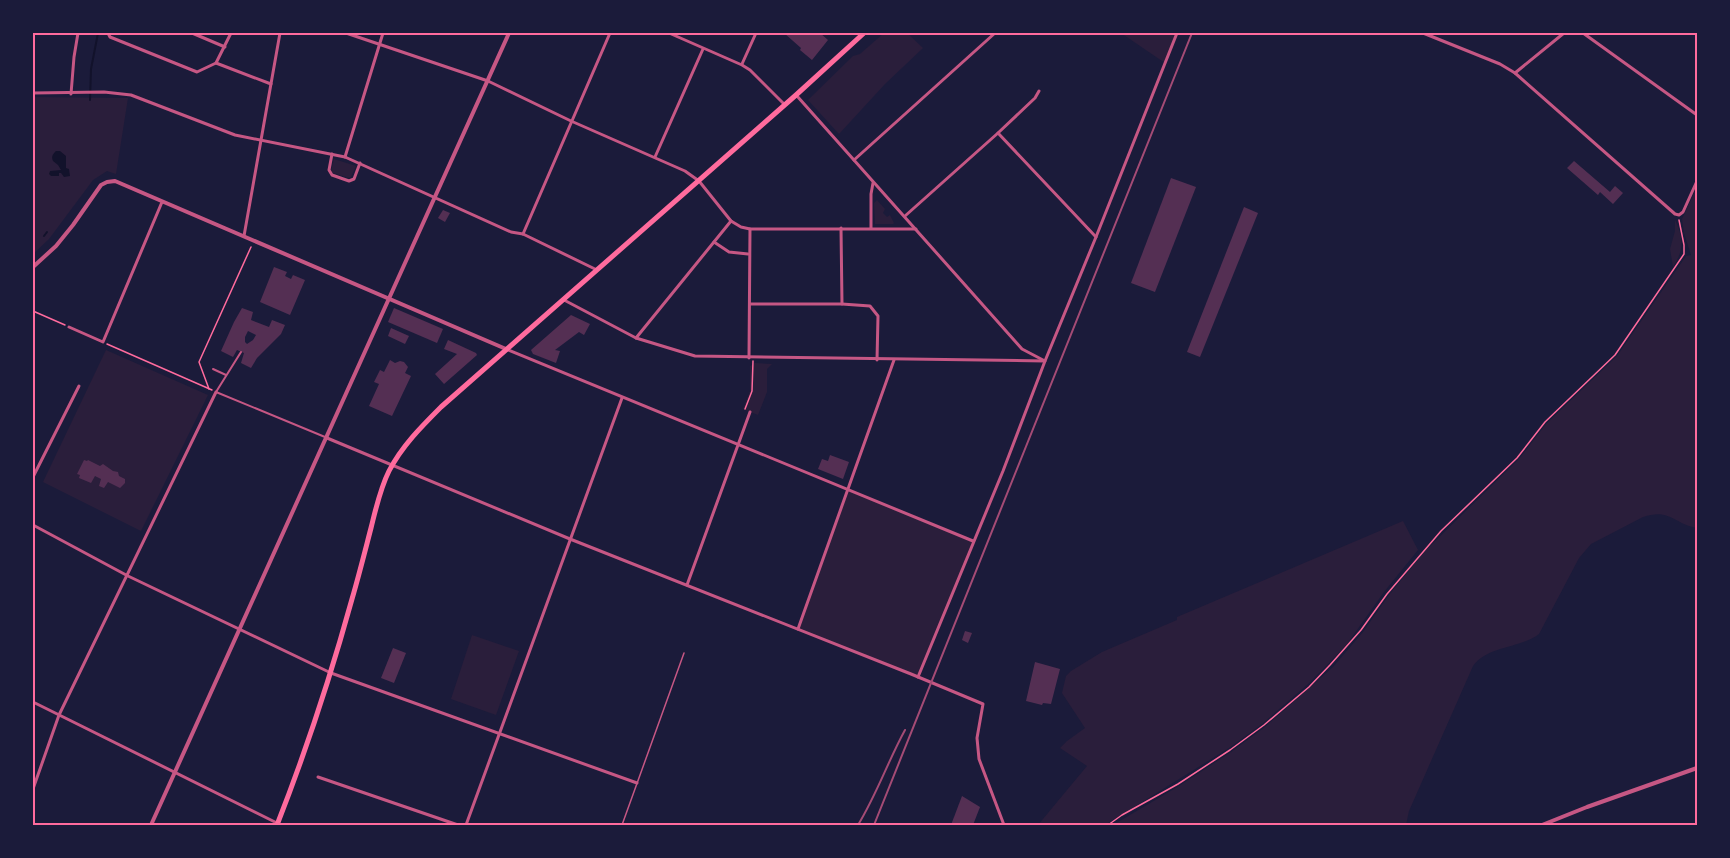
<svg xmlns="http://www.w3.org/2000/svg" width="1730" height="858" viewBox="0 0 1730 858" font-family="'Varela Round',sans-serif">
<rect width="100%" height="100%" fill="#1b1b3a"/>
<g fill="#2a1e3b">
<polygon points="884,33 907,33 923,48 885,84 839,134 808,100 853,56 860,54"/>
<polygon points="1121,33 1177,33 1165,63"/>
<polygon points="33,97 128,98 116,174 107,171 93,180 49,239 33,254"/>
<polygon points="334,159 356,166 351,177 349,178 333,173 331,170"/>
<path d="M1697,187V528C1674,524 1670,508 1643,517L1591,544L1579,558L1539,634C1519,649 1489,645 1473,666L1409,811L1406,825H1113L1179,786L1231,752L1265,727L1333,667L1363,632L1389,595L1425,551L1519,459L1546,424L1617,356L1686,256L1691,255L1684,233L1682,219Z"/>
<polygon points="877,200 885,209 883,213 887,217 890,215 894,223 893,224 875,224 874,203"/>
<path d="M1675,220C1684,239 1684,250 1673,267L1670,249L1675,231Z"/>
<polygon points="106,350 208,395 141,531 43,482"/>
<polygon points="755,363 772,364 767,369 767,392 758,415 743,409 750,391 750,366"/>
<polygon points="849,490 973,541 918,677 798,629"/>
<polygon points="1403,521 1418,550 1384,592 1347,644 1328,664 1307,685 1262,724 1229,748 1105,825 1038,825 1087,766 1060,748 1067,741 1085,728 1062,693 1066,676 1071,671 1102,652 1177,620 1177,617"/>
<polygon points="472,635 519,651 496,715 451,699"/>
</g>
<path fill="#12122b" d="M56,151H60L66,156V168L69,169L70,176L64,177L61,173H59V176H51L49,174L50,171L61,170L58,165L53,161C51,156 53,154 56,151Z"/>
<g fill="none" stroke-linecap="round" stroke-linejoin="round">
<g stroke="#12122b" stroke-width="2">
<polyline points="90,100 91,69 98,33"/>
<polyline points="44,236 47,232"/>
</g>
</g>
<g fill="#542f53" fill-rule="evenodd">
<polygon points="784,33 820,33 828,40 812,60 800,50 801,48"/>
<polygon points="1574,161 1610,192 1615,186 1623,193 1613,204 1600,192 1598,195 1567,168"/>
<polygon points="1171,178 1196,187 1155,292 1131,283"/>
<polygon points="1244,207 1258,213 1200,357 1187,352"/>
<polygon points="443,210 450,213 445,222 438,218"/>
<polygon points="274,267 287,272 285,276 291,279 293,275 305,280 290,315 260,302"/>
<path d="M242,308L253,312L251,320L269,327L272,320L285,325L281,334L257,358L251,368L241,363L244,353L237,350L233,357L221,351L234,322ZM248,331L256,335L253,340L247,344L245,342V337Z"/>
<polygon points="394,308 443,329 437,343 388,322"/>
<polygon points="571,315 590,324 584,335 579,332 555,350 560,351 556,363 533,354 531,350"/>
<polygon points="391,328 409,336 405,344 388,336"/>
<polygon points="448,340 476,353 477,355 444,384 435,374 457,354 444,349"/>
<polygon points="390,360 395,363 400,361 404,362 408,367 405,373 411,376 392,416 369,406 379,384 374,382 380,370 384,372"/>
<polygon points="830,455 849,462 843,479 818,469 822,459 828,461"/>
<polygon points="84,460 87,461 88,460 100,466 103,464 113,471 118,472 119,476 125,479 125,483 120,488 108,482 104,488 99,486 101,479 95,476 91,483 79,478 80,475 77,474"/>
<polygon points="965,631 972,633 968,643 962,640"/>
<polygon points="393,648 406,653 394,683 381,678"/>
<polygon points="1035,662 1060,669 1051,704 1043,703 1042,705 1026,701"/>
<polygon points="962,796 980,807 973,825 951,825"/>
</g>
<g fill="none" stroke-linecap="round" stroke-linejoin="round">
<g stroke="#ff6b9d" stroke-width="1.5">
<polyline points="33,311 65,325"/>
<polyline points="107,344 212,390"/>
<polyline points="209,389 199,362 251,247"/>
<polyline points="745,409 752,391 753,361"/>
<polyline points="1108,825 1122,815 1178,784 1230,750 1264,725 1309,687 1330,665 1361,630 1387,594 1441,531 1517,458 1545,422 1615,355 1684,254 1684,245 1679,220"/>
</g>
<polyline stroke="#c65784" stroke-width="1.5" points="622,825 684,653"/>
<g stroke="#c65784" stroke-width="2">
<polyline points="241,352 216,392 325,437"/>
<polyline points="213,369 226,375"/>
</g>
<g stroke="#c65784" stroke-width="3">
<polyline points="108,33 110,37 197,72 216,63 231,33"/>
<polyline points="192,33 225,47"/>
<polyline points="346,33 488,81 571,121 685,171 699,181 731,221 741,227 750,229 916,229"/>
<polyline points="669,33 742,65 750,70 785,105"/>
<polyline points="1423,33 1500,64 1515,73 1675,214 1679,215 1683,212 1697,181"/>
<polyline points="1583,33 1697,115"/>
<polyline points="216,63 271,84"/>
<polyline points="742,64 756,33"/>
<polyline points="1515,73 1564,33"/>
<polyline points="33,93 104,92 131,95 235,135 345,157 511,232 523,234 597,270"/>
<polyline points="71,94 74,57 78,33"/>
<polyline points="797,96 1022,349 1043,360"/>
<polyline points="998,133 1096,237"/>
<polyline points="332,154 329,170 332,175 349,181 354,179 360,163"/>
<polyline points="345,157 383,33"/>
<polyline points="655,157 703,49"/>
<polyline points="854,160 995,33"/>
<polyline points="905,216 998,133 1035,98 1039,91"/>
<polyline points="841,228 842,304"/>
<polyline points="871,228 871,194 873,183"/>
<polyline points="523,234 610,33"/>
<polyline points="244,236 280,33"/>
<polyline points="714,242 729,252 748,254"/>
<polyline points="564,300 636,338 695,356 1045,361"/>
<polyline points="750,304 842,304 870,306 878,316 877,360"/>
<polyline points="69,327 103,342 162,202"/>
<polyline points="636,338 731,221"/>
<polyline points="506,349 973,541"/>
<polyline points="749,358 750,229"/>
<polyline points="327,438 570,539 911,674 983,704 977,738 979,759 1004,825"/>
<polyline points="33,477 79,386"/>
<polyline points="33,525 128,576 331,673 637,783"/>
<polyline points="687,585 750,412"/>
<polyline points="798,629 894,360"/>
<polyline points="918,677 1003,471 1045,361 1096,237 1177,33"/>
<polyline points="33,702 281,825"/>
<polyline points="318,777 458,825"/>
<polyline points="33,789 59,715 216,392"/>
<polyline points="466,825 622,398"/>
</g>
<g stroke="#c65784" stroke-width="4">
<polyline points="33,267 56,246 73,225 101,185 107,182 115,181 506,349"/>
<polyline points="151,825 509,33"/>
<polyline points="1542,825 1587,807 1697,768"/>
</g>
<path stroke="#ff6b9d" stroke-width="5" d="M277,825C306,751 331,675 352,599C359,575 365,551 371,528C376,508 380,489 389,471C402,446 421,427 441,407L796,95L864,33"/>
<g stroke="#a44b75" stroke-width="2">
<path d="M858,825C877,794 888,761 905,730"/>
<polyline points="874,825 1192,33"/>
</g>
</g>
<rect width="1730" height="858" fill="none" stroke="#1b1b3a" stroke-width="69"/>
<rect x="34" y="34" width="1662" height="790" fill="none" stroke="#ff6b9d" stroke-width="2"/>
</svg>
